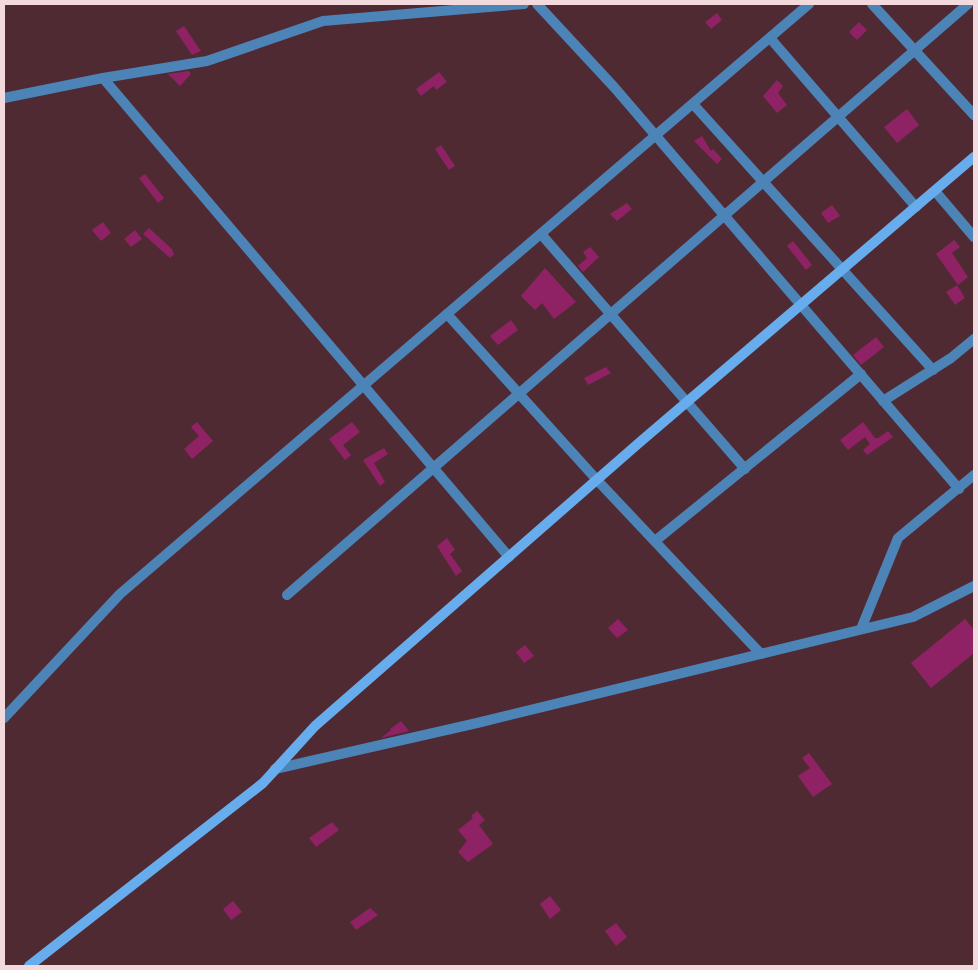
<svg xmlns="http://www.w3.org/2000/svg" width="978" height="970" viewBox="0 0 978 970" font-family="Quicksand,sans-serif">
<rect width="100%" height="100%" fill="#502a32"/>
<g fill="#8f2264">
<polygon points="717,13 722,20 711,29 705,22"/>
<polygon points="859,22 867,30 857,40 849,32"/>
<polygon points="184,26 201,51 192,55 176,31"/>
<polygon points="189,71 191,74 180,86 168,74"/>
<polygon points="439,72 447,82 436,90 434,86 421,96 416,89"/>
<polygon points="777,80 783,86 778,93 787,105 777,113 763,96"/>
<polygon points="907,109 919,125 897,143 884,127"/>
<polygon points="702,136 711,151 713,149 722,159 717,164 694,141"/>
<polygon points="441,145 455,166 449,170 435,149"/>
<polygon points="145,174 164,198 158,203 139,178"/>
<polygon points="627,203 632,209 617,221 610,214"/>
<polygon points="832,205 840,216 828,223 821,213"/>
<polygon points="103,222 111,233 101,241 92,230"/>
<polygon points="149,228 172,249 174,254 170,258 143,234"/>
<polygon points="135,230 142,239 131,247 124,239"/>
<polygon points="954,240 960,247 952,253 968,277 958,285 936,254"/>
<polygon points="793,241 812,265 806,270 787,246"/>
<polygon points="590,247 599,257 583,272 578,266 587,258 583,252"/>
<polygon points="545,268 576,302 554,319 542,303 535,310 521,296"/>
<polygon points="957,285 965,298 955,305 946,292"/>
<polygon points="511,320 518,330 498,345 490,336"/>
<polygon points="876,337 884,347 861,365 853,355"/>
<polygon points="606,367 611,373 588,385 584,378"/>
<polygon points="197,422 213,441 192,459 184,449 199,436 191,427"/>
<polygon points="352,422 360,432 343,445 351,455 345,460 329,439"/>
<polygon points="863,422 875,438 878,438 888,431 893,437 867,455 863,450 870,444 865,437 848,450 840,440"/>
<polygon points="384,448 388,454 374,463 385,482 380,486 363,460"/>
<polygon points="447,538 455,550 450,554 462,571 456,576 437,546"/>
<polygon points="618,619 628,630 617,638 608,628"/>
<polygon points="965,619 974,630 974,653 931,688 911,663"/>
<polygon points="525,645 534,656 524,663 516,652"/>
<polygon points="401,721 409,731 381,738 391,730 390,729"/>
<polygon points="809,753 832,784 813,797 798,776 810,768 802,758"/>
<polygon points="477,811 485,820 479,825 493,844 468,862 458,852 467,841 458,830 473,818 471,816"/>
<polygon points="332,822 339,830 316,847 309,838"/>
<polygon points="550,896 561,910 550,919 540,904"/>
<polygon points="233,901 242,912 231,920 223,909"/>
<polygon points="370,908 378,915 356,930 350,922"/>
<polygon points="616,923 627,937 616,946 605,931"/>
</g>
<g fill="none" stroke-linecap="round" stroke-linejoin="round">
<g stroke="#4d84b7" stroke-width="10">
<polyline points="537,4 614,87 959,489"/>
<polyline points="872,4 974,115"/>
<polyline points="770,38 916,207"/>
<polyline points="103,78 509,557"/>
<polyline points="4,98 103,78 207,61 323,21 524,4"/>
<polyline points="693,104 933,370"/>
<polyline points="935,191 974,237"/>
<polyline points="541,234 745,469"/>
<polyline points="447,314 597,480 761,654"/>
<polyline points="883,401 951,358 974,339"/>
<polyline points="655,541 861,374"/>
<polyline points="287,595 968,4"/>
<polyline points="861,629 898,538 974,475"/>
<polyline points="4,718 120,594 809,4"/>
<polyline points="275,769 477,723 913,617 974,586"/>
</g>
<polyline stroke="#67adee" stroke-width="10" points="29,966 263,783 315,726 640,442 974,157"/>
</g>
<rect width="978" height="970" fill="none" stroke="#f2d9dc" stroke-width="10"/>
</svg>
